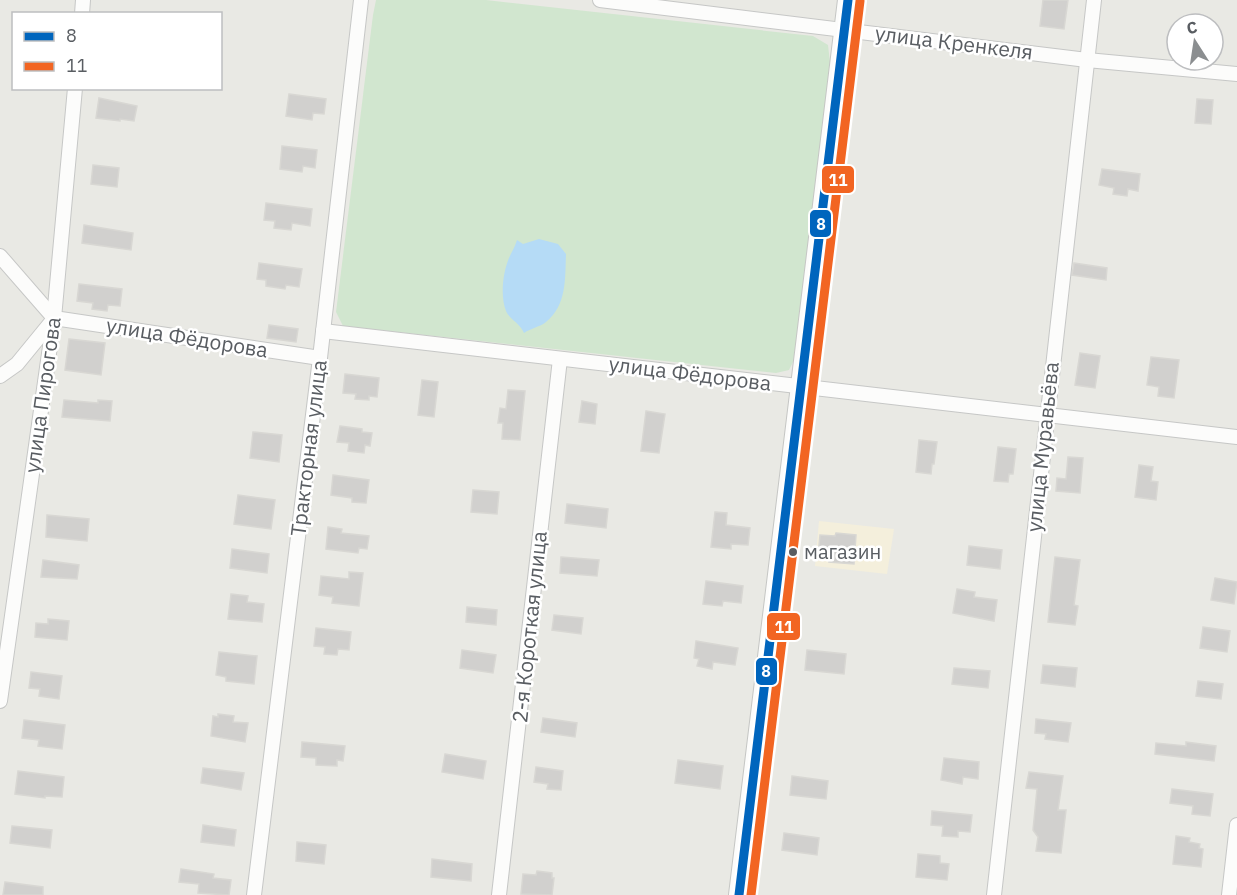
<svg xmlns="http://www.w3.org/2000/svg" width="1237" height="895" viewBox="0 0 1237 895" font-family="'IBM Plex Sans',sans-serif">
<rect width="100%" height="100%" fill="#e9e9e4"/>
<polygon fill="#f4efdc" points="819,521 894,529 887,574 815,566"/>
<polygon fill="#d1e6cf" points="376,0 486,0 813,36 828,45 831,71 795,358 789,370 776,373 343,326 336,312 373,15"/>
<path fill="#b5dbf6" d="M539,239L558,244L566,254C565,279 567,305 546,322C540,327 531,328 524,333C519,322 510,320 506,311C500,296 503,272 509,258C512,251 515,247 517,240L523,244Z"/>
<g fill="#d1d0ce" stroke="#d8d7d3" stroke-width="1.5">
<polygon points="1043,0 1068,0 1064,29 1040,26"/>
<polygon points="289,94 326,99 324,114 313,113 312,120 286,116"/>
<polygon points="99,98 137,106 134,121 120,119 120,121 96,118"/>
<polygon points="1197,99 1213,100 1211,124 1195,123"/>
<polygon points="282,146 317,150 315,168 303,166 302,172 280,169"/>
<polygon points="93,165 119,168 117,187 91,184"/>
<polygon points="1102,169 1140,174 1138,191 1128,189 1127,196 1113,194 1114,188 1099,185"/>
<polygon points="266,203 312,209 310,226 292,223 291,230 274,228 275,221 264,220"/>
<polygon points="84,225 133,233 131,250 82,243"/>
<polygon points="259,263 302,269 299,287 286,285 285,289 266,286 266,280 257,279"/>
<polygon points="1074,263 1107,268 1106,280 1072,275"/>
<polygon points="79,284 122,289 120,306 108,305 107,311 92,309 93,303 77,301"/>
<polygon points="269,325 298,329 296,342 267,338"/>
<polygon points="69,339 105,343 101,375 65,370"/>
<polygon points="1080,353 1100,356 1095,388 1075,385"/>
<polygon points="1151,357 1179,360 1174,398 1158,396 1159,387 1147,385"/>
<polygon points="345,374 379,378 377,397 369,396 369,400 355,399 356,394 343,393"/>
<polygon points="422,380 438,382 434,417 418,415"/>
<polygon points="508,390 525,391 520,440 502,439 503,423 498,423 500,408 506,409"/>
<polygon points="64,400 98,403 98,400 112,401 110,421 62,417"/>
<polygon points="582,401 597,404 595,424 579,422"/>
<polygon points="646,411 665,414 659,453 641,451"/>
<polygon points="340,426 362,429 362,432 372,433 370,446 365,445 364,453 348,451 349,443 337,442"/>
<polygon points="253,432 282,435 279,462 250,458"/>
<polygon points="919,440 937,442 934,464 932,464 931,474 916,472"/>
<polygon points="998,447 1016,449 1013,474 1009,474 1008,482 994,481"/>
<polygon points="1068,457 1083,458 1080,493 1056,491 1057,478 1066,479"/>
<polygon points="1139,465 1153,467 1151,481 1158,482 1156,500 1135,497"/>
<polygon points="333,475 369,480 366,503 352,502 352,498 331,495"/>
<polygon points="473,490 499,492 497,514 471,512"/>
<polygon points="238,495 275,500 271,529 234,524"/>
<polygon points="567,504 608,509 606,528 565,523"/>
<polygon points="715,512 727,513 726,525 750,528 748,545 731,544 731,549 711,547"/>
<polygon points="47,515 89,519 87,541 46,537"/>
<polygon points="328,527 342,529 341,533 369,536 367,549 359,548 358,553 326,549"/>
<polygon points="836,533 856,535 854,564 829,562 830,557 818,556 820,535 835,536"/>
<polygon points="969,546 1002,550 1000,569 967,565"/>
<polygon points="232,549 269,554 267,573 230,568"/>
<polygon points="561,557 599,560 597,576 560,573"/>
<polygon points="1055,557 1080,560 1074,605 1078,606 1075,625 1048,622"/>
<polygon points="43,560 79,565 77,579 41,577"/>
<polygon points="349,572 363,573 359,606 332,603 333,597 319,595 321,576 349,579"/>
<polygon points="1215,578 1237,582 1234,604 1211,600"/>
<polygon points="706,581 743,586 741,603 723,601 722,606 703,604"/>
<polygon points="957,589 975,592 974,597 997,600 994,621 953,613"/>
<polygon points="231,594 248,596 247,602 264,604 262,622 228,619"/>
<polygon points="467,607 497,610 496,625 466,622"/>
<polygon points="554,615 583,618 581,634 552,630"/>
<polygon points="48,619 69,621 67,640 35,637 36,623 48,624"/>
<polygon points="1203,627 1230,631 1227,652 1200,648"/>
<polygon points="316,628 351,632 349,650 338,649 337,655 324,654 325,647 314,646"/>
<polygon points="696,641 738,648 735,665 713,662 712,669 697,666 699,659 694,658"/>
<polygon points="462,650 496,655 493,673 460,668"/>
<polygon points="807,650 846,654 844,674 805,670"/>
<polygon points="219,652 257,656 254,684 226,681 226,677 216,675"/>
<polygon points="1043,665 1077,668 1075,687 1041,683"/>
<polygon points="954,668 990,671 988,688 952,684"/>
<polygon points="31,672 62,676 59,699 39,696 40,689 29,688"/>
<polygon points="1198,681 1223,684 1221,699 1196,696"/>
<polygon points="218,714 234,716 233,722 248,723 245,742 211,736 213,716 218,717"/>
<polygon points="543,718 577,723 575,737 541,732"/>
<polygon points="1036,719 1071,723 1068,742 1045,739 1046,734 1035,733"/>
<polygon points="24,720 65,725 62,749 38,746 39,740 22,738"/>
<polygon points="302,742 345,746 343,761 337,760 337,766 316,765 316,758 301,757"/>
<polygon points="1186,742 1216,746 1214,761 1155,754 1156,743 1186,746"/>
<polygon points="445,754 486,761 483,779 442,772"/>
<polygon points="944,758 979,762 978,779 963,777 962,784 941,780"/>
<polygon points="678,760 723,766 720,789 675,783"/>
<polygon points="536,767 563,771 561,790 547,789 548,784 534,782"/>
<polygon points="203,768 244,773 241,790 201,783"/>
<polygon points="18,771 64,777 62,797 45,796 45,798 15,794"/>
<polygon points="1029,772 1063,776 1058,810 1066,810 1061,853 1036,851 1038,837 1033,830 1037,789 1026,788"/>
<polygon points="792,776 828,781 826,799 790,795"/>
<polygon points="1172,789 1213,794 1210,816 1192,814 1193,806 1170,803"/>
<polygon points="932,811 972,815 970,832 958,831 958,837 942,836 943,826 931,825"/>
<polygon points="203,825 236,830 234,846 201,842"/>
<polygon points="12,826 52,830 50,848 10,843"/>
<polygon points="784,833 819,838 817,855 782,850"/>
<polygon points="1176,836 1190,838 1189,842 1200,844 1199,848 1203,849 1201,867 1173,864"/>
<polygon points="297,842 326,845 324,864 296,861"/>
<polygon points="918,854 940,856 940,863 949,864 947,880 916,877"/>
<polygon points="432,859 472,864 471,881 431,877"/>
<polygon points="181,869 214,874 213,878 231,880 229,895 198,893 199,884 179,882"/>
<polygon points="537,871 552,873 552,878 554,878 552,895 521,894 523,874 536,875"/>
<polygon points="5,882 43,887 43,895 3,895"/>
</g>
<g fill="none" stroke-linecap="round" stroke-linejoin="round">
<g stroke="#c6c7c6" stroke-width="16">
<g id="street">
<polyline points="600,0 1087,60 1237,74"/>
<polyline points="82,14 83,0"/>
<polyline points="0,256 54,318"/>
<polyline points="54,318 320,358"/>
<polyline points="323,331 1237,437"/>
<polyline points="0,376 17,364 53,320"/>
<polyline points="0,701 54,318 75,88"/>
<polyline points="254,895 320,358 361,0"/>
<polyline points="499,895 560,359"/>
<polyline points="994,895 1094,0"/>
<polyline points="1229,895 1237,825"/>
</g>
</g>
<g stroke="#c5c6c4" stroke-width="22">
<polyline id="secondary" points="739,895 848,0"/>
</g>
<use href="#street" stroke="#fcfcfb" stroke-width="14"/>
<use href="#secondary" stroke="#fcfcfb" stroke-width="20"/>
<g stroke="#fff" stroke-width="14">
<polyline id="bus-1" points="739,895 848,0"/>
</g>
<g stroke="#fff" stroke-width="14">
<polyline id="bus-2" points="751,895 860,1"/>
</g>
<use href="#bus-1" stroke="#0065bd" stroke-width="9"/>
<use href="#bus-2" stroke="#f26522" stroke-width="9"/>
</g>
<circle fill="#595d62" stroke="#fff" stroke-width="2" cx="793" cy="552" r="5"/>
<g text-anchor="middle" stroke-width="5" stroke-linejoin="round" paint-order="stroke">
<g font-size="20" fill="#595d62" stroke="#fff" text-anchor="start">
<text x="804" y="559">магазин</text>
</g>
<g font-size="21" fill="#595d62" stroke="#fff">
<text transform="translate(954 43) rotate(7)" y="7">улица Кренкеля</text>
<text transform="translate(187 338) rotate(9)" y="7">улица Фёдорова</text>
<text transform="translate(690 374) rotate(7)" y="7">улица Фёдорова</text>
<text transform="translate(43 395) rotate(-82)" y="7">улица Пирогова</text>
<text transform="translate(1043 447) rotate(-84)" y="7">улица Муравьёва</text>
<text transform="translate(309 448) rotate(-83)" y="7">Тракторная улица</text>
<text transform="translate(530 627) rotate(-84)" y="7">2-я Короткая улица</text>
</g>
</g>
<g stroke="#fff" stroke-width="2">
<rect x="821" y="165" width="34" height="29" rx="6" fill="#f26522"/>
<rect x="809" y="209" width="23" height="29" rx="6" fill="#0065bd"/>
<rect x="766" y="612" width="35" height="29" rx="6" fill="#f26522"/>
<rect x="755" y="657" width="23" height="29" rx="6" fill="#0065bd"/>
</g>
<g font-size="16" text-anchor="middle" font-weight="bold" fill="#fff">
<text x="838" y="186">11</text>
<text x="821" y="230">8</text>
<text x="784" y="633">11</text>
<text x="766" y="677">8</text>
</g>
<rect x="12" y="12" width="210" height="78" fill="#ffffff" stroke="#bdbec0" stroke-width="1.5"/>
<rect x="24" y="32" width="30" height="9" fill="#0065bd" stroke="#bdbec0" stroke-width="1.5"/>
<text x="66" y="42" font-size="18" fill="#595d62">8</text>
<rect x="24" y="62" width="30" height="9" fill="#f26522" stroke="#bdbec0" stroke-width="1.5"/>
<text x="66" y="72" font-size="18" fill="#595d62">11</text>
<g transform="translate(1195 42) rotate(348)"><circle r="28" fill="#ffffff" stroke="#bdbec0" stroke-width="1.5"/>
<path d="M0-4.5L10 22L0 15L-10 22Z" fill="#8b8e90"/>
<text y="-9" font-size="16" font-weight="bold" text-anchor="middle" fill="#595d62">С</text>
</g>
</svg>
